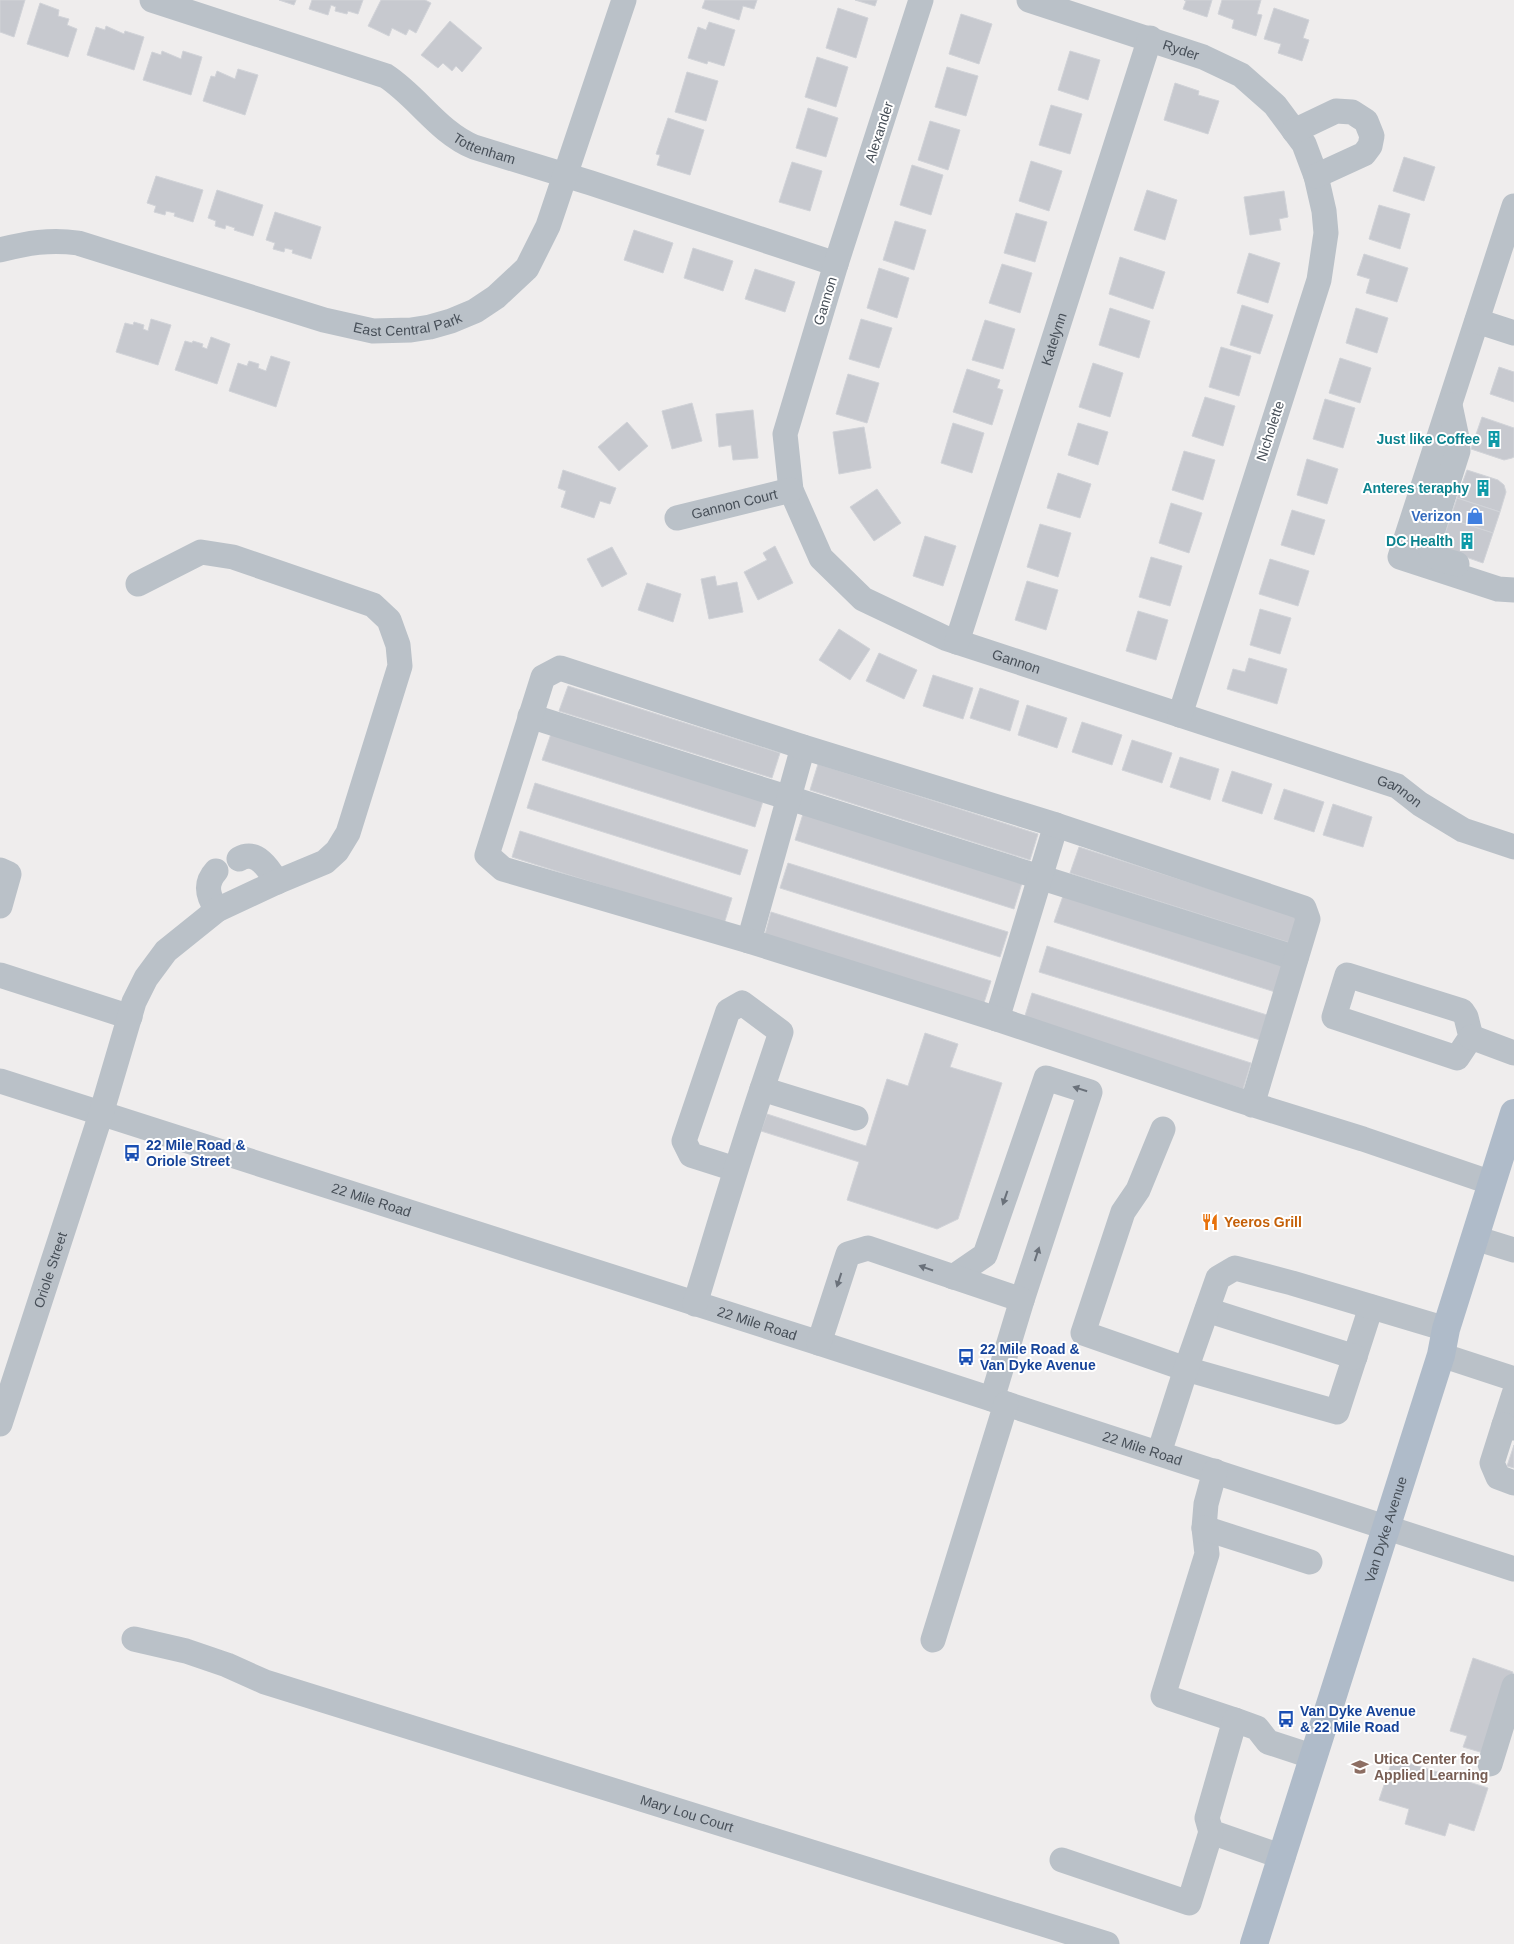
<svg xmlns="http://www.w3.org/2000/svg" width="1514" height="1944" viewBox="0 0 1514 1944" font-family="Arial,sans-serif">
<rect width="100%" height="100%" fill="#efeded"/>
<g fill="#c7c9cf" stroke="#d1d3d8">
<polygon points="0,0 25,0 14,37 0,32"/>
<polygon points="279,0 296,0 294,5"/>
<polygon points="312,0 363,0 358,14 348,11 347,14 335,11 336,7 331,5 328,15 309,9"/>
<polygon points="381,0 425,0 431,3 416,33 409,29 406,35 392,28 389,36 368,26"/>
<polygon points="705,0 757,0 754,9 743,6 739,20 702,8"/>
<polygon points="855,0 877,0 875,6"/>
<polygon points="1184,0 1212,0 1207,17 1183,9 1186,1"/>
<polygon points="1222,0 1261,0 1257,14 1262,15 1256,36 1232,28 1234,20 1218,14"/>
<polygon points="40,3 59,10 58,16 69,19 67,25 77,29 68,57 27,44"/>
<polygon points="838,8 868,18 856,58 826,48"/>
<polygon points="1274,8 1309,20 1303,38 1309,40 1302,61 1278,53 1281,44 1264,39"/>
<polygon points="961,14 992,24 979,64 949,54"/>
<polygon points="450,21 482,48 462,72 456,66 452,71 443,63 438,68 421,55"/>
<polygon points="709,22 735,30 724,66 708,61 707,64 688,58 698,27 706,30"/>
<polygon points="106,26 124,34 125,31 144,37 134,70 87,55 96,27 105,30"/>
<polygon points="162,51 181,59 183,51 202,57 191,95 143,80 152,52 161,55"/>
<polygon points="1070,51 1100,60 1088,100 1058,90"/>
<polygon points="817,57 848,67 836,107 805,97"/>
<polygon points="947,67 978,76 966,116 935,107"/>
<polygon points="238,69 258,75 245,115 203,101 211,76 215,77 217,71 235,79"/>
<polygon points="687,72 718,81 706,121 675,112"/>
<polygon points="1175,83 1199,91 1198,95 1219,101 1208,134 1164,120"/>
<polygon points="1051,105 1082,114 1070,154 1039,145"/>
<polygon points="808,108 838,118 826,157 796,148"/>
<polygon points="668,118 704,130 690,175 657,165 660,155 656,154"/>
<polygon points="930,121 960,130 948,170 918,160"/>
<polygon points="1404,157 1435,167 1424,201 1393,191"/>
<polygon points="1031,161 1062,171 1049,211 1019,201"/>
<polygon points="792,162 822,171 810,211 779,202"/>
<polygon points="912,165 943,175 931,215 900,205"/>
<polygon points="156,176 203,190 193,222 174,216 175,213 166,211 165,215 154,212 156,206 147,203"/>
<polygon points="217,190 263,205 253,236 234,230 235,228 226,225 225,229 215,226 216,221 208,218"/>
<polygon points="1147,190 1177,200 1165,240 1134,230"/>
<polygon points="1284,191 1288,217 1279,219 1281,230 1250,235 1244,197"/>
<polygon points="1379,205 1410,214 1400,249 1369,239"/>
<polygon points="275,212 321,227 311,259 292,253 293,250 285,248 284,252 273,249 275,243 266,240"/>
<polygon points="1016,213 1047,222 1035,262 1004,253"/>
<polygon points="895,221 926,230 914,270 883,260"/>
<polygon points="634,230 673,243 663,273 624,260"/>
<polygon points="693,248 733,261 723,291 684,278"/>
<polygon points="1249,253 1280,263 1268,303 1237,293"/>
<polygon points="1364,254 1408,268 1397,302 1366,293 1370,279 1357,275"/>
<polygon points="1120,257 1165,272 1153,309 1109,294"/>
<polygon points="1002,264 1032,273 1020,313 989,303"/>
<polygon points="879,268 909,278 897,318 867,308"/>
<polygon points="755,269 795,282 785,312 745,299"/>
<polygon points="1242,305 1273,315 1260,354 1230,345"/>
<polygon points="1110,308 1150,321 1139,358 1099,345"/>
<polygon points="1356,308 1388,318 1377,353 1346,343"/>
<polygon points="151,319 171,325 158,365 116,352 125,323 133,325 134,322 144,325 143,329 148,331"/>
<polygon points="861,319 892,328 879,368 849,359"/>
<polygon points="985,320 1015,329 1003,369 972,360"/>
<polygon points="211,337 230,344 217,384 175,370 185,341 192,343 193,341 203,344 202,347 207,349"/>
<polygon points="1221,347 1251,356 1239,396 1209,387"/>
<polygon points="271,356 290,362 276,407 229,391 238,363 247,366 249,361 259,364 258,368 266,371"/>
<polygon points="1340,358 1371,368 1360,403 1329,393"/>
<polygon points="1093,363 1123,373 1110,417 1079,407"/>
<polygon points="1499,367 1514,372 1514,402 1490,394"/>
<polygon points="967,369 1000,380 997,388 1003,390 992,425 953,412"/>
<polygon points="848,374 879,383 867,423 836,414"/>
<polygon points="1205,397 1235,406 1223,446 1192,436"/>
<polygon points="1325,399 1355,408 1343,448 1313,439"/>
<polygon points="692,403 702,441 672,449 662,411"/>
<polygon points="753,410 758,458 733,460 731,445 719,447 716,414"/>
<polygon points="1482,417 1514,428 1514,457 1512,458 1504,460 1471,449"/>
<polygon points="627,422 648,446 619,471 598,447"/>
<polygon points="953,423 984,433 972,473 941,463"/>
<polygon points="1078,423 1108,432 1098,465 1068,455"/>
<polygon points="864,427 871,468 839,474 833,432"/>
<polygon points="1184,451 1215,460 1203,500 1172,490"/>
<polygon points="1307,459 1338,469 1327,504 1297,495"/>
<polygon points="563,470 616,488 610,504 600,501 594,518 561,507 566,491 558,488"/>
<polygon points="1467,470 1498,480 1504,485 1506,492 1500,512 1457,498"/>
<polygon points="1058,473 1091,484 1080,518 1047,508"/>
<polygon points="877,489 901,523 874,541 850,507"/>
<polygon points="1457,498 1500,512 1493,533 1450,519"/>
<polygon points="1171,503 1202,513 1189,553 1159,543"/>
<polygon points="1292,510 1325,520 1314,555 1281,545"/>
<polygon points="1450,519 1493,533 1483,563 1440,548"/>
<polygon points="1040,524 1071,533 1058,577 1027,567"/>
<polygon points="925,536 956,546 943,586 913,576"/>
<polygon points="775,546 793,583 758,600 744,572 767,560 763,553"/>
<polygon points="612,547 627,574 602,587 587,559"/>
<polygon points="1151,557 1182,566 1170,606 1139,597"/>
<polygon points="1270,559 1309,571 1298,606 1259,594"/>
<polygon points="715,576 717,586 737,582 743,612 709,619 701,579"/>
<polygon points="1027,581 1058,590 1046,630 1015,620"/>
<polygon points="647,583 681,594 673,622 638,610"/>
<polygon points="1260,609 1291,618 1280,654 1250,645"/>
<polygon points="1138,611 1168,620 1156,660 1126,651"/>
<polygon points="839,629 870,649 850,680 819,660"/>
<polygon points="879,653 917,670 904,699 866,681"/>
<polygon points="1249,658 1287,669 1277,704 1227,689 1233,669 1245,672"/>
<polygon points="933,675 973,688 963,719 923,706"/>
<polygon points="568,686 780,753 772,778 559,711"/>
<polygon points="980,688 1019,701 1010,731 970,718"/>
<polygon points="1027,705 1067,718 1057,748 1018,735"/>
<polygon points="1082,722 1122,735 1112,765 1072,752"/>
<polygon points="551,734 763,801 755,827 542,760"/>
<polygon points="1132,740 1172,753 1162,783 1122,770"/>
<polygon points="1180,757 1219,769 1210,800 1170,787"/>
<polygon points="818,764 1038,834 1030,860 810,790"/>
<polygon points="1232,771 1272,784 1262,814 1222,801"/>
<polygon points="535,783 748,850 740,875 527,808"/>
<polygon points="1284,789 1324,802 1314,832 1274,819"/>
<polygon points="1333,804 1372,817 1363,847 1323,835"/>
<polygon points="803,814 1022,883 1014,909 795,840"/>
<polygon points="520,831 732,898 724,924 512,857"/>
<polygon points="1079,847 1298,917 1290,943 1070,873"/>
<polygon points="788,863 1008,932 1000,957 780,888"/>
<polygon points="1063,896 1282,966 1275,992 1054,922"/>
<polygon points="771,912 991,981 983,1006 764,938"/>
<polygon points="1047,946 1267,1015 1260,1040 1039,972"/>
<polygon points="1032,993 1251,1063 1243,1089 1024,1019"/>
<polygon points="925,1033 958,1044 950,1067 1002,1083 958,1219 937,1229 847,1200 859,1162 761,1131 767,1114 866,1146 887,1079 908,1086"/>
<polygon points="1514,1445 1514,1468 1507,1466"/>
<polygon points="1473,1658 1513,1672 1487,1754 1463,1747 1467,1736 1450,1731"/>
<polygon points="1393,1758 1488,1788 1474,1831 1449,1823 1445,1836 1405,1824 1409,1809 1379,1800"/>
</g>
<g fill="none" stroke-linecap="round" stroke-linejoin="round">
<g stroke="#bac1c8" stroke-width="25">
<path id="s1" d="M152,0L386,76C418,97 438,132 474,147L591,183L836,264"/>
<path id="s2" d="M921,0L836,264L785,434L791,490L821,558L863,599L945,638L1397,786L1420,804L1463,830L1514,847"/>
<path id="s3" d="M1029,0L1203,57L1241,75L1275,105L1304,144L1316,176L1324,211L1326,233L1319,280L1180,715"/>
<polyline points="1294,131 1336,111 1352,112 1366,121 1372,136 1370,146 1364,154 1316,176"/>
<polyline points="1514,206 1400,557 1498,589 1514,590"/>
<path id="s4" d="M0,250C27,243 50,239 78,243L324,320L373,331L411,330L430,327L451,321L475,311L496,297L527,268L548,226L624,0"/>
<polyline points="1477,321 1514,333"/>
<path d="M1450,405L1457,438L1458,451L1429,542C1430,560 1443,559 1457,564"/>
<path id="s5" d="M677,518L791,490"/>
<path id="s6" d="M957,642L1150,38"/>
<polyline points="530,716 1296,958"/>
<path d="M239,859C257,849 269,869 277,882"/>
<polyline points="0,870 9,874 0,906"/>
<path d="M216,871C204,884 208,897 217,910"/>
<polyline points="749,941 803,747"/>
<polyline points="0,975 130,1017"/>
<polygon points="1347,975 1462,1011 1466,1017 1471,1037 1457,1058 1334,1017"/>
<polyline points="997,1019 1056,825"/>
<polyline points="1471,1037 1514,1053"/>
<path id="s7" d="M0,1081L819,1343L1514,1569"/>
<polyline points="1252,1105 1308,919 1304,908 1056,825 803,747 560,668 543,677 487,855 503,869 749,941 997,1019 1238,1100 1363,1139 1492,1183"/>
<polyline points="1163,1129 1138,1190 1123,1212 1083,1333 1186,1369 1337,1412 1371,1307"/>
<polyline points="735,1169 691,1155 684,1141 728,1011 742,1003 781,1032 762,1089"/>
<polyline points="1475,1238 1514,1250"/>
<polyline points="953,1277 985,1255 1046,1078 1090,1092 1022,1300 992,1399"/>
<path d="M695,1304C717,1232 738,1160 762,1089L856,1118"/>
<polyline points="1207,1310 1355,1357"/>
<polyline points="819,1343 848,1254 868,1248 1022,1300"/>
<polyline points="1441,1355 1514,1379"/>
<polyline points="1514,1394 1504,1425 1514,1428"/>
<path id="s8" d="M0,1424L101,1114L134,1002L146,978L166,951L217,910L277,882L325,862L337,851L348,833L400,666L398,645L389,620L373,605L233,557L201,552L138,584"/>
<polyline points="1504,1425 1492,1463 1498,1477 1514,1483"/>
<polyline points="1159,1453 1186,1369 1218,1278 1235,1268 1292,1283 1446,1329"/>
<polyline points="1215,1471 1206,1504 1204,1528 1207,1554 1163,1696 1235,1720"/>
<polyline points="1204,1528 1310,1562"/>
<path id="s9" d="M134,1639L186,1651L227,1665L265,1682L1107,1944"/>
<polyline points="933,1640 1006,1404"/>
<polyline points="1490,1764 1514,1686"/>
<polyline points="1283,1857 1211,1832 1207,1818 1235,1720 1257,1728 1268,1742 1314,1757"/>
<polyline points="1062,1860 1189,1903 1211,1832"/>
</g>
<path stroke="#afbbc9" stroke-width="28" id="s10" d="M1254,1944L1441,1355L1446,1329L1514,1113"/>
</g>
<defs><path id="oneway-solid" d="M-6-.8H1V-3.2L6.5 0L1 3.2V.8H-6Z" transform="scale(1.25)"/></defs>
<g fill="#6a717a">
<use href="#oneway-solid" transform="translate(1080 1089) rotate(-162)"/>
<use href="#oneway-solid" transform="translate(1005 1198) rotate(109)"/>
<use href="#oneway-solid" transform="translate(1037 1254) rotate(-72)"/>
<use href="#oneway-solid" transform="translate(926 1268) rotate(-161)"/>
<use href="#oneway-solid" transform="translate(839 1280) rotate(108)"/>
</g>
<defs>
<g id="building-bare" transform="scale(1.35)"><path d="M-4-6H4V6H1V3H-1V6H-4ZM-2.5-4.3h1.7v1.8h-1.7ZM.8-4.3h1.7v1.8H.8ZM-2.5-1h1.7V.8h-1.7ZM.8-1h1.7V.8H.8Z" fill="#0f9aa8" stroke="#fff" stroke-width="2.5" paint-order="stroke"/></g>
<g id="shop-bare" transform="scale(1.35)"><path d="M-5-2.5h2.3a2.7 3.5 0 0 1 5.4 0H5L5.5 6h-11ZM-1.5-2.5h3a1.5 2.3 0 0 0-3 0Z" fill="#3f7fe0" stroke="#fff" stroke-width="2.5" paint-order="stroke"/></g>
<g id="bus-bare" transform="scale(1.35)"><path d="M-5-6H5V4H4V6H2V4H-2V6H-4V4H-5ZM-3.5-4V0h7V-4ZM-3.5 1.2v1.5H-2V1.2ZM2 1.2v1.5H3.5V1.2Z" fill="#1a4fb4" stroke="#fff" stroke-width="2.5" paint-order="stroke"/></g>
<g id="restaurant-bare" transform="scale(1.35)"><path d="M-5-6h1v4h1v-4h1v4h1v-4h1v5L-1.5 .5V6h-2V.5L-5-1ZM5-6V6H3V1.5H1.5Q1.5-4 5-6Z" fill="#e8710a" stroke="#fff" stroke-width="2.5" paint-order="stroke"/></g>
<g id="school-bare" transform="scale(1.35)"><path d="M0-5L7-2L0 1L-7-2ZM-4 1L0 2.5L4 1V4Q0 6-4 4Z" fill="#8d6e63" stroke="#fff" stroke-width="2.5" paint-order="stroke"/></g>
</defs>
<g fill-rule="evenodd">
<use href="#building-bare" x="1494" y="439"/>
<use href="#building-bare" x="1483" y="488"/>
<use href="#shop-bare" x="1475" y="516"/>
<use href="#building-bare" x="1467" y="541"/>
<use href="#bus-bare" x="132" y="1153"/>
<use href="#restaurant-bare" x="1210" y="1222"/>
<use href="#bus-bare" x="966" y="1357"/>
<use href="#bus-bare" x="1286" y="1719"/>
<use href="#school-bare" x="1360" y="1767"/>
</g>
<g text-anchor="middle" stroke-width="4" stroke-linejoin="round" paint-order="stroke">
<g font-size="14" fill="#474f58" stroke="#fff">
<text dy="5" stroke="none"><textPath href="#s3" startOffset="160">Ryder</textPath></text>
<text transform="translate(879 132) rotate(-72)" y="5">Alexander</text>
<text dy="5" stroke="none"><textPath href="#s1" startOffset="370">Tottenham</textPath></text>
<text transform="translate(825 301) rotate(-73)" y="5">Gannon</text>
<text dy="5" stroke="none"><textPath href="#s4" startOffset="422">East Central Park</textPath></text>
<text dy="5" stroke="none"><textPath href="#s6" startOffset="318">Katelynn</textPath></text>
<text transform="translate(1270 431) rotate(-72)" y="5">Nicholette</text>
<text dy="5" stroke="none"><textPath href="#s5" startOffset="59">Gannon Court</textPath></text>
<text dy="5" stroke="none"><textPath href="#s2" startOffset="810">Gannon</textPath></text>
<text dy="5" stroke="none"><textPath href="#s2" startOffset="1215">Gannon</textPath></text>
<text dy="5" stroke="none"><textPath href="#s7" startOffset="390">22 Mile Road</textPath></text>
<text dy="5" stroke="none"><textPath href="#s8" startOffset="162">Oriole Street</textPath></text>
<text dy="5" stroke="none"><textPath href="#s7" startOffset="795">22 Mile Road</textPath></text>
<text dy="5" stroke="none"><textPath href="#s7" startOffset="1200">22 Mile Road</textPath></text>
<text dy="5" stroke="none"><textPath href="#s10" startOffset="435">Van Dyke Avenue</textPath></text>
<text dy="5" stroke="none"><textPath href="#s9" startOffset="580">Mary Lou Court</textPath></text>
</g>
<g font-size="14" font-weight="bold" fill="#0d838f" stroke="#fff" text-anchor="end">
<text x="1480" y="444">Just like Coffee</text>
<text x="1469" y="493">Anteres teraphy</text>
<text x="1453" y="546">DC Health</text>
</g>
<g font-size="14" font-weight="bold" fill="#366cbe" stroke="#fff" text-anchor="end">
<text x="1461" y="521">Verizon</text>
</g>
<g font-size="14" font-weight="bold" fill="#164399" stroke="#fff" text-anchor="start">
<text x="146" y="1150">22 Mile Road &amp;<tspan x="146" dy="16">Oriole Street</tspan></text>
<text x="980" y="1354">22 Mile Road &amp;<tspan x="980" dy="16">Van Dyke Avenue</tspan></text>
<text x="1300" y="1716">Van Dyke Avenue<tspan x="1300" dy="16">&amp; 22 Mile Road</tspan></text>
</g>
<g font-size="14" font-weight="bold" fill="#c56008" stroke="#fff" text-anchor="start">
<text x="1224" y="1227">Yeeros Grill</text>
</g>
<g font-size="14" font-weight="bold" fill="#785e54" stroke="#fff" text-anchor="start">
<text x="1374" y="1764">Utica Center for<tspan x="1374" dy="16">Applied Learning</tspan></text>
</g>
</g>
</svg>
